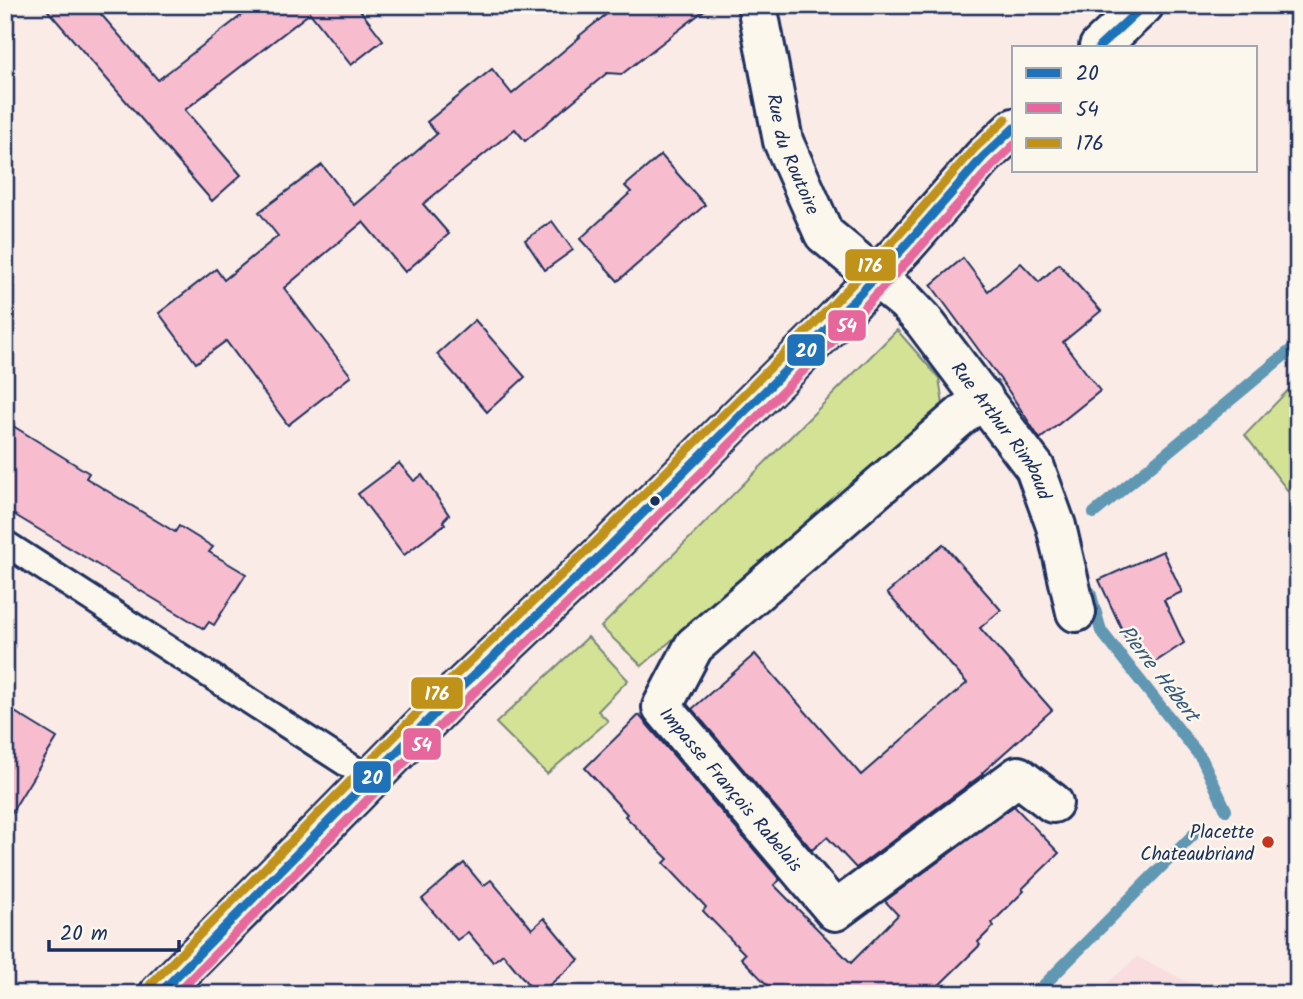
<svg xmlns="http://www.w3.org/2000/svg" width="1303" height="999" viewBox="0 0 1303 999" font-family="Kalam,sans-serif">
<rect width="100%" height="100%" fill="#faebe6"/>
<filter id="ink" filterUnits="userSpaceOnUse"><feTurbulence type="fractalNoise" baseFrequency=".0143" numOctaves="2"/><feDisplacementMap in="SourceGraphic" scale="14" xChannelSelector="R" yChannelSelector="G"/><feConvolveMatrix kernelMatrix="1 2 1 2 8 2 1 2 1" color-interpolation-filters="sRGB"/></filter>
<g filter="url(#ink)">
<polygon fill="#f9dddf" points="1137,957 1213,994 1095,994"/>
<g fill="#d4e295" stroke="#78887a" stroke-width="2">
<polygon points="897,330 939,378 943,404 642,666 601,627"/>
<polygon points="1298,380 1298,504 1245,435"/>
<polygon points="588,637 628,680 598,711 608,721 547,774 496,723"/>
</g>
<g fill="none" stroke-linecap="round" stroke-linejoin="round">
<g stroke="#6097b3" stroke-width="12">
<polyline points="1094,513 1298,344"/>
<polyline points="1090,592 1101,631 1202,759 1226,810"/>
<polyline points="1035,994 1199,829"/>
</g>
</g>
<g fill="#f7bdcf" stroke="#1b2f5e" stroke-width="2">
<polygon points="43,5 93,5 158,80 255,5 356,5 383,40 351,65 310,13 185,110 241,175 212,201"/>
<polygon points="618,5 711,5 622,74 607,73 525,141 515,129 423,204 449,234 405,272 363,222 284,288 351,376 288,425 226,341 196,363 159,313 216,269 224,280 278,236 259,212 322,165 354,205 437,134 427,122 492,69 512,94 580,37 579,36"/>
<polygon points="661,155 705,205 618,281 580,239 631,192 625,186"/>
<polygon points="552,221 573,250 545,270 525,240"/>
<polygon points="963,258 988,291 1021,263 1039,282 1059,264 1101,311 1063,342 1100,391 1040,439 1006,387 931,285"/>
<polygon points="475,320 525,377 487,412 437,354"/>
<polygon points="5,421 89,473 86,478 175,532 179,526 213,547 209,552 246,574 214,625 209,622 204,629 5,509"/>
<polygon points="399,463 414,481 422,475 449,515 443,521 445,524 404,555 358,494"/>
<polygon points="943,544 1001,610 980,628 1052,710 982,773 983,774 856,868 827,837 812,850 692,709 755,654 861,775 967,683 887,593"/>
<polygon points="1163,551 1182,592 1164,600 1184,643 1149,666 1135,642 1129,645 1099,580"/>
<polygon points="5,706 57,738 5,823"/>
<polygon points="639,715 780,880 774,885 851,963 898,915 885,901 1014,806 1059,853 1022,889 1024,891 992,923 994,926 978,942 980,945 930,994 776,994 741,958 745,954 703,911 706,907 664,863 668,859 625,816 627,814 585,768"/>
<polygon points="464,863 483,886 491,880 532,929 544,918 579,960 539,994 536,994 503,954 493,962 468,932 457,940 422,899"/>
</g>
<g fill="none" stroke-linecap="round" stroke-linejoin="round">
<g stroke="#1b2f5e" stroke-width="30">
<polyline id="lane" points="5,543 370,779"/>
</g>
<g stroke="#1b2f5e" stroke-width="44">
<g id="street">
<path id="s1" d="M757,5L783,141L824,234L905,301L923,320L1035,468L1056,526L1076,612"/>
<path id="s2" d="M983,397L694,646L662,707L835,911L1018,776L1053,803"/>
</g>
</g>
<g stroke="#1b2f5e" stroke-width="44">
<g id="secondary">
<polyline points="1099,47 1144,5"/>
<polyline points="159,994 454,694 605,551 823,333 905,246 983,157 1014,128"/>
</g>
</g>
<use href="#lane" stroke="#fbf7ec" stroke-width="24"/>
<use href="#street" stroke="#fbf7ec" stroke-width="38"/>
<use href="#secondary" stroke="#fbf7ec" stroke-width="38"/>
<g stroke="#fbf7ec" stroke-width="14">
<g id="bus-1">
<polyline points="1099,47 1144,5"/>
<polyline points="159,994 454,694 605,551 823,333 905,246 983,157 1014,128"/>
</g>
</g>
<g stroke="#fbf7ec" stroke-width="14">
<polyline id="bus-2" points="176,994 463,703 614,560 832,342 914,254 992,166 1014,145"/>
</g>
<g stroke="#fbf7ec" stroke-width="14">
<polyline id="bus-3" points="150,985 445,685 596,542 814,324 896,238 974,149 1006,119"/>
</g>
<use href="#bus-1" stroke="#1f72b9" stroke-width="9"/>
<use href="#bus-2" stroke="#e7679c" stroke-width="9"/>
<use href="#bus-3" stroke="#c0921a" stroke-width="9"/>
</g>
</g>
<circle fill="#1b2f5e" stroke="#fbf7ec" stroke-width="2.5" cx="655" cy="501" r="6"/>
<circle fill="#c8321e" stroke="#fbf7ec" stroke-width="2.5" cx="1268" cy="842" r="7"/>
<g text-anchor="middle" stroke-width="5" stroke-linejoin="round" paint-order="stroke">
<g font-size="19" fill="#1b2f5e" stroke="#fbf7ec">
<text dy="7" stroke="none"><textPath href="#s1" startOffset="154">Rue du Routoire</textPath></text>
<text dy="7" stroke="none"><textPath href="#s1" startOffset="508">Rue Arthur Rimbaud</textPath></text>
<text dy="7" stroke="none"><textPath href="#s2" startOffset="558">Impasse François Rabelais</textPath></text>
</g>
<g font-size="19" fill="#1b2f5e" stroke="#fbf7ec" text-anchor="end">
<text x="1254" y="838">Placette<tspan x="1254" dy="22">Chateaubriand</tspan></text>
</g>
<g font-size="21" font-style="italic" fill="#385a81" stroke="#fbf7ec">
<text transform="translate(1159 673) rotate(52)" y="7">Pierre Hébert</text>
</g>
</g>
<g stroke="#fbf7ec" stroke-width="2.5">
<rect x="844" y="248" width="53" height="34" rx="7" fill="#c0921a"/>
<rect x="827" y="309" width="40" height="33" rx="7" fill="#e7679c"/>
<rect x="786" y="333" width="40" height="34" rx="7" fill="#1f72b9"/>
<rect x="410" y="676" width="54" height="34" rx="7" fill="#c0921a"/>
<rect x="402" y="727" width="40" height="34" rx="7" fill="#e7679c"/>
<rect x="352" y="760" width="40" height="34" rx="7" fill="#1f72b9"/>
</g>
<g font-size="19" text-anchor="middle" font-weight="bold" fill="#fff">
<text x="870" y="272">176</text>
<text x="847" y="332">54</text>
<text x="806" y="357">20</text>
<text x="437" y="700">176</text>
<text x="422" y="751">54</text>
<text x="372" y="784">20</text>
</g>
<rect width="1303" height="999" fill="none" stroke="#fbf7ec" stroke-width="28"/>
<rect x="14" y="14" width="1275" height="971" fill="none" stroke="#1b2f5e" stroke-width="2.5" filter="url(#ink)"/>
<rect x="1012" y="46" width="245" height="126" fill="#fbf7ec" stroke="#a1a7b3" stroke-width="2"/>
<rect x="1026" y="68" width="35" height="10" fill="#1f72b9" stroke="#a1a7b3" stroke-width="2"/>
<text x="1076" y="80" font-size="21" fill="#1b2f5e">20</text>
<rect x="1026" y="103" width="35" height="10" fill="#e7679c" stroke="#a1a7b3" stroke-width="2"/>
<text x="1076" y="116" font-size="21" fill="#1b2f5e">54</text>
<rect x="1026" y="138" width="35" height="10" fill="#c0921a" stroke="#a1a7b3" stroke-width="2"/>
<text x="1076" y="150" font-size="21" fill="#1b2f5e">176</text>
<path d="M49 940v10h130v-10" fill="none" stroke="#1b2f5e" stroke-width="3.5"/>
<text x="60" y="940" font-size="21" fill="#1b2f5e" stroke="#fbf7ec" stroke-width="5" paint-order="stroke">20 m</text>
</svg>
